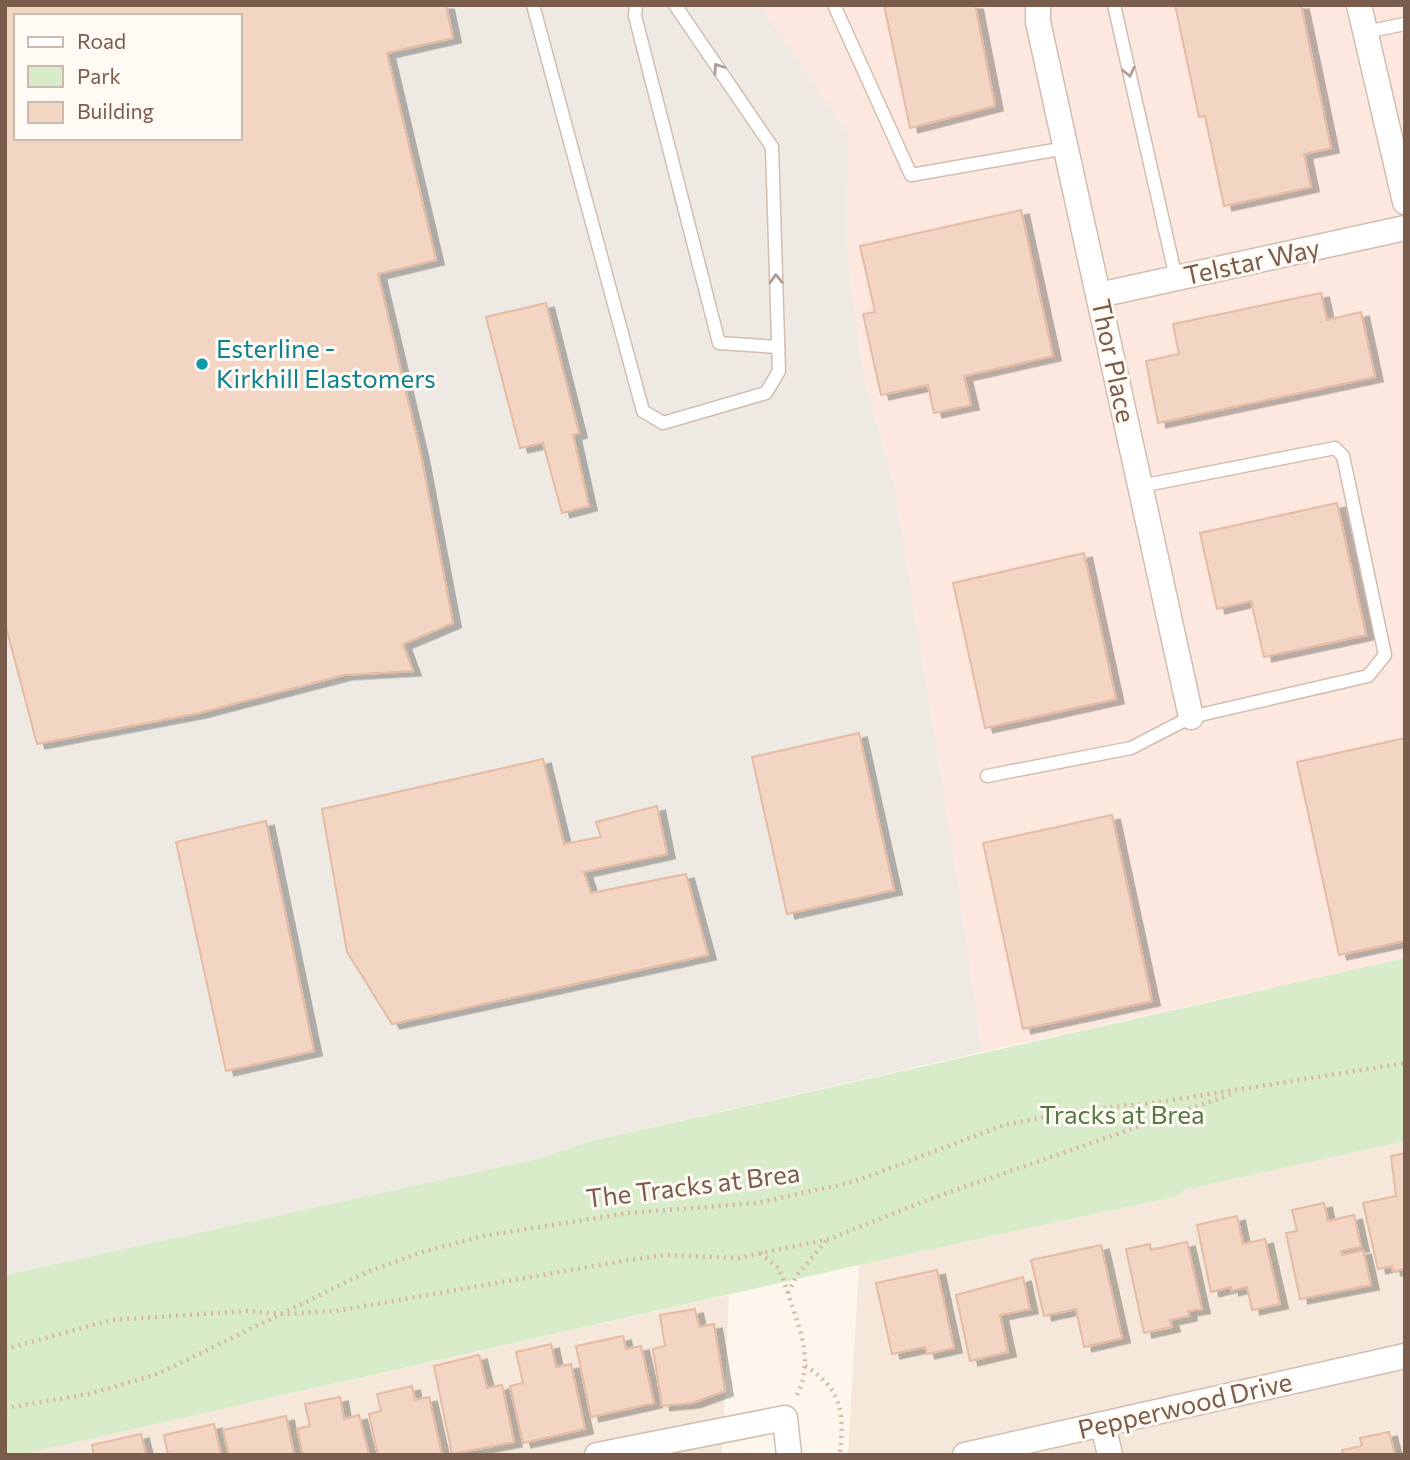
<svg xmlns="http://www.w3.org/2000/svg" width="1410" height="1460" viewBox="0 0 1410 1460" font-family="Commissioner,sans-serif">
<defs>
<filter id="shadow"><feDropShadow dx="8" dy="4.5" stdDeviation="0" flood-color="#0004"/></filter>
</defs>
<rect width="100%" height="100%" fill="#fdf6ec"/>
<g fill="#f5e8da">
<polygon points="1405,1141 1405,1455 848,1455 859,1265 1178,1196 1184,1190"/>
<polygon points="729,1295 722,1455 18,1455"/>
</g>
<polygon fill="#fde8e0" points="760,5 1405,5 1405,958 982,1052 956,870 894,485 863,375 847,255 848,132"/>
<path fill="#efe9e4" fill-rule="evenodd" d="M5,5H760L848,132L847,255L863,375L894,485L956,870L982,1052L587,1142L541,1158L5,1275ZM16,16H240V138H16Z"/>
<polygon fill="#d8ecc9" points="1405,958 1405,1141 1184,1190 1178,1196 859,1265 19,1455 5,1455 5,1275 541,1158 587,1142"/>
<g fill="#f3d5c3" stroke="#e6bba3" stroke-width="2" fill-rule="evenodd" filter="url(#shadow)">
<path d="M5,5H446L453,38L387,53L436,260L378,274L421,455L453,623L403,644L413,671L344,675L199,713L37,744L5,623ZM16,16H240V138H16Z"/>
<polygon points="884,5 975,5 995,106 910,128"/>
<polygon points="1175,5 1301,5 1331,148 1304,154 1311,187 1224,206 1205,116 1199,117"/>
<polygon points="1021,210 1053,356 964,376 971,405 934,413 928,385 881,395 863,314 875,312 860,246"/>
<polygon points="1321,293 1327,320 1361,312 1375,377 1158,423 1146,361 1179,354 1173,324"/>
<polygon points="546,303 579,433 573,435 589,506 562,513 543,443 520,448 486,317"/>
<polygon points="1337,503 1366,635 1264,657 1251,601 1217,609 1200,533"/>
<polygon points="1084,553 1116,699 985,728 953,583"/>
<polygon points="859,733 894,890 787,914 752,757"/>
<polygon points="1405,738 1405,941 1339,955 1297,762"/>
<polygon points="543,759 564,844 601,837 596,822 657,806 667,854 584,872 591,893 686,874 708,955 392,1024 347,952 322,809"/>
<polygon points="1112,815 1152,1001 1023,1029 983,843"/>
<polygon points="266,821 314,1051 226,1071 176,842"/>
<polygon points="1405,1153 1405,1269 1393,1271 1392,1266 1378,1269 1363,1203 1396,1196 1391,1156"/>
<polygon points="1324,1203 1328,1221 1354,1215 1361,1247 1341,1251 1342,1255 1363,1250 1371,1285 1300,1299 1286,1233 1297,1231 1292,1210"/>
<polygon points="1237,1216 1243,1244 1265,1239 1280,1304 1252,1310 1247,1287 1231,1291 1231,1287 1211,1292 1197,1225"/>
<polygon points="1187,1242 1202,1309 1188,1311 1189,1316 1170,1320 1172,1327 1144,1333 1126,1249 1150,1244 1151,1250"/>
<polygon points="1101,1245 1122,1338 1084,1347 1076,1309 1044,1316 1031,1260"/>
<polygon points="937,1270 954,1348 927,1354 925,1347 892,1354 876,1283"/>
<polygon points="1023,1277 1030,1309 1000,1315 1008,1352 970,1361 956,1295"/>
<polygon points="695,1309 699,1327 714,1324 725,1391 692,1403 662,1406 653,1349 665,1346 660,1315"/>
<polygon points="623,1336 626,1349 641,1346 654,1403 591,1417 576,1346"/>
<polygon points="551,1344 556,1367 571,1364 585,1429 523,1443 510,1386 523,1383 516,1352"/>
<polygon points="479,1355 487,1388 502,1385 514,1442 452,1454 434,1366"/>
<polygon points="412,1386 415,1400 429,1397 442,1455 378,1455 369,1414 381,1411 377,1394"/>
<polygon points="340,1397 344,1419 359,1415 369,1455 303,1455 297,1429 310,1426 305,1404"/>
<polygon points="286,1416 294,1455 229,1455 223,1430"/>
<polygon points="214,1424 221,1455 168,1455 164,1435"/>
<polygon points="1389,1432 1395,1455 1343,1455 1342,1450 1362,1446 1360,1438"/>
<polygon points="141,1434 146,1455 94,1455 92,1445"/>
</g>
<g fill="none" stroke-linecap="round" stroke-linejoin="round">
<g stroke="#d1beb0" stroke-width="15">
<g id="service">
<polyline points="533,5 643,411 663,423 766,393 779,371 772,147 675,5"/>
<polyline points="636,5 635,16 719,343 778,347"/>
<polyline points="834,5 911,175 1066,148"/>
<polyline points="1114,5 1176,278"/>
<polyline points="1365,32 1405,24"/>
<polyline points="987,776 1131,748 1191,717 1368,676 1385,655 1343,456 1335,448 1141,486"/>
</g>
</g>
<g stroke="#d1beb0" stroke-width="27">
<g id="minor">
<polyline points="1038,5 1038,22 1191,717"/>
<polyline points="1359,5 1405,202"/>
<polyline points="1099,295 1405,228"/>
<polyline points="1103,1425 1110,1455"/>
<polyline points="597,1455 785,1418 789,1455"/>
<polyline points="965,1455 1405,1356"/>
</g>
</g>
<g stroke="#d9b8a5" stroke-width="4.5" stroke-dasharray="2 5" stroke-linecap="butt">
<path d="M760,1253L778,1268L783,1278C794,1317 817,1356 797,1395"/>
<polyline points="788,1293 797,1275 826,1241"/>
<polyline points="5,1349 112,1320 247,1311 282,1314 336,1311 628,1260 666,1255 738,1258 829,1239 933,1198 1235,1093"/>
<path d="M805,1366C843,1390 844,1412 840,1455"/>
<polyline points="5,1408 89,1394 158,1374 367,1272 422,1252 483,1236 628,1213 757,1203 853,1182 1004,1125 1082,1110 1153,1103 1405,1063"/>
</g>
<use href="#service" stroke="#fff" stroke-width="12"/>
<use href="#minor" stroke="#fff" stroke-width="24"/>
</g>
<defs><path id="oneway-chevron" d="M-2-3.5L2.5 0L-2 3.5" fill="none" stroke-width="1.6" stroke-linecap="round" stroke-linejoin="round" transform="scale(1.75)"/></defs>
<g stroke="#af9d94">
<use href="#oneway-chevron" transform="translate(718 68) rotate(-124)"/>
<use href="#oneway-chevron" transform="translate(1129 72) rotate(77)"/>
<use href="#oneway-chevron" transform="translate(776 279) rotate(-92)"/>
</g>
<circle fill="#0f9aa8" stroke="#fffaf3" stroke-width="2.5" cx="202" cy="364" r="7"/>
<g text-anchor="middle" stroke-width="6" stroke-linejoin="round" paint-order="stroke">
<g font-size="26" fill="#7a5c4d" stroke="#fffaf3">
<text transform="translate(1252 262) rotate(-12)" y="9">Telstar Way</text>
<text transform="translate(1113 361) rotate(78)" y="9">Thor Place</text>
<text transform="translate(693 1186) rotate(-7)" y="9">The Tracks at Brea</text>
<text transform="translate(1185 1406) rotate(-13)" y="9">Pepperwood Drive</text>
</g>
<g font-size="26" fill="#0d838f" stroke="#fffaf3" text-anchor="start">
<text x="216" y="358">Esterline -<tspan x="216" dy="30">Kirkhill Elastomers</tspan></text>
</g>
<g font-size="26" fill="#537a41" stroke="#fffaf3">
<text x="1122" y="1124">Tracks at Brea</text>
</g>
</g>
<rect width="1410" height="1460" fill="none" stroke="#7a5c4d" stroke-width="14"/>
<rect x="14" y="14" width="228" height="126" fill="#fffaf3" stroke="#cabbb1" stroke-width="2"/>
<rect x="28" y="37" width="35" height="10" fill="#ffffff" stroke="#cabbb1" stroke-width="2"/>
<text x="77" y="49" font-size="21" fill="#7a5c4d">Road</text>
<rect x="28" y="66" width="35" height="21" fill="#d8ecc9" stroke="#cabbb1" stroke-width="2"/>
<text x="77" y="84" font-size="21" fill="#7a5c4d">Park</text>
<rect x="28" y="102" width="35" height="21" fill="#f3d5c3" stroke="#cabbb1" stroke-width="2"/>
<text x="77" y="119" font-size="21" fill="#7a5c4d">Building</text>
</svg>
